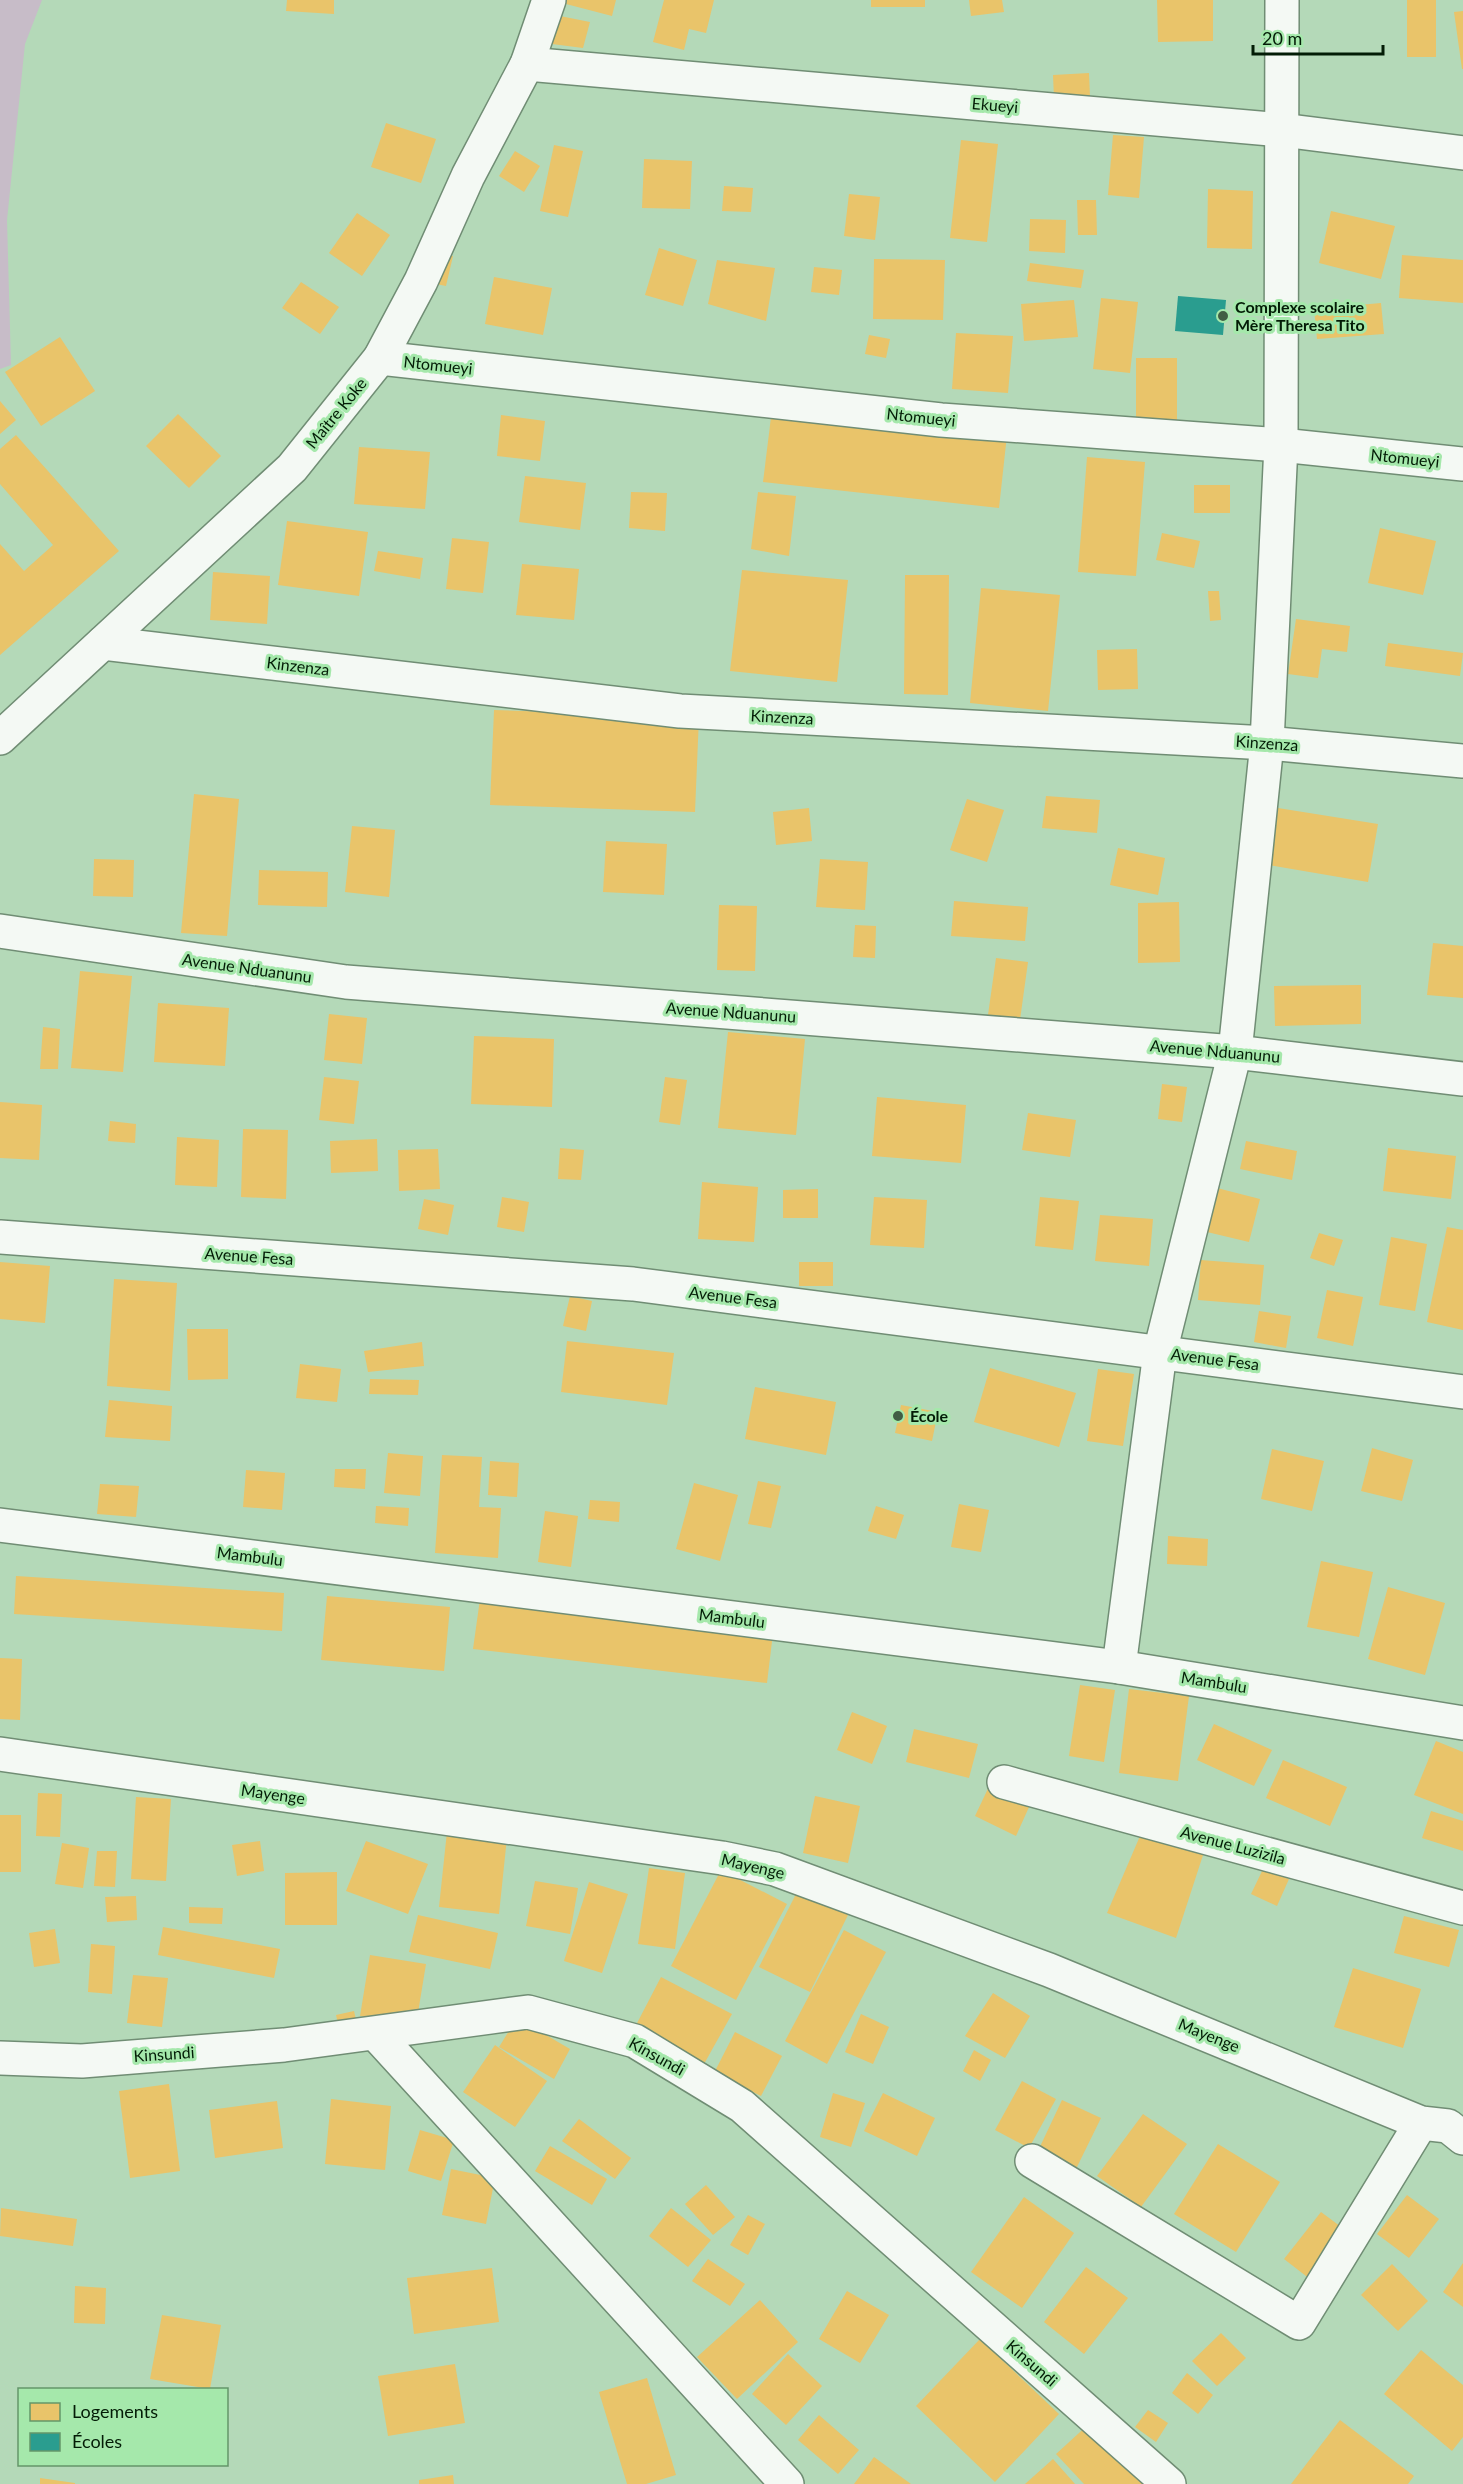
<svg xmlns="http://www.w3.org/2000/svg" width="1463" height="2484" viewBox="0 0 1463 2484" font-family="Lato,sans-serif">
<rect width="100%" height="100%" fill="#b4d9b8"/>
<polygon fill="#c7bcc8" points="0,0 42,0 25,44 7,220 11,365 0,369"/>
<g fill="#e9c46a">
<polygon points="287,0 334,0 334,14 286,11"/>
<polygon points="567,0 616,0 612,16 566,4"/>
<polygon points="664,0 714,0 706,33 689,29 684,50 653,42"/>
<rect x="871" y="0" width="54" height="7"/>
<polygon points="969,0 1002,0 1004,12 971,16"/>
<polygon points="1157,0 1213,0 1213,41 1158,42"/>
<rect x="1407" y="0" width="29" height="57"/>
<polygon points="1463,11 1463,69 1462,69 1454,12"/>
<polygon points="560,16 590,22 583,48 552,44"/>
<polygon points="1089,73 1090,97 1054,99 1053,75"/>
<polygon points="386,123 436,139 421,183 371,167"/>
<polygon points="1113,135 1144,137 1139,198 1108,195"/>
<polygon points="961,140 998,144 987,242 950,238"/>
<polygon points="554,145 583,151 568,217 540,211"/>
<polygon points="515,151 540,166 524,192 499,176"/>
<polygon points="644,159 692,161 690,209 642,208"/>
<polygon points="724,186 753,188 751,212 722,211"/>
<polygon points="1208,189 1253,191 1252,249 1207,248"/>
<polygon points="849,194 880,197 875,240 844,236"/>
<polygon points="1077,200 1096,200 1097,235 1078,235"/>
<polygon points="1331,211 1395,226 1381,279 1319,263"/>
<polygon points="357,213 390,235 362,276 329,253"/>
<polygon points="1030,219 1066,220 1065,253 1029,251"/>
<polygon points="659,248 697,260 683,306 645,295"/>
<polygon points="438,252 453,256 446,286 431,283"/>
<polygon points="1402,255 1463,260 1463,303 1399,298"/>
<polygon points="874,259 945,260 943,320 873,319"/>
<polygon points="717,260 775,268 766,321 708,304"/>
<polygon points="1030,263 1084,270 1081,288 1027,281"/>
<polygon points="814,267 842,270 839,295 811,292"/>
<polygon points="494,277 552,288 543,335 485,324"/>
<polygon points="301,282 339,307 320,334 282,308"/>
<polygon points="1101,298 1138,302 1130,373 1093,369"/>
<polygon points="1074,300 1078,337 1024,341 1021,304"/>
<polygon points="1381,303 1384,334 1317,339 1314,309"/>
<polygon points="956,333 1013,336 1008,393 952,389"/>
<polygon points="869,335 890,339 886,358 865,354"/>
<polygon points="60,337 95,391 41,426 5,372"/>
<rect x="1136" y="358" width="41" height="67"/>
<polygon points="0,401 16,420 0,434"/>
<polygon points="772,409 1007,435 999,508 763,482"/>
<polygon points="178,414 221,456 189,488 146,446"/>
<polygon points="501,415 545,421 540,461 497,456"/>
<polygon points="16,435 119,551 0,655 0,544 24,571 53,545 0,484 0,449"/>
<polygon points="359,447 430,452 425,509 354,504"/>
<polygon points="1087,457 1145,462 1136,576 1078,572"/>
<polygon points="525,476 586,483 580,530 519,522"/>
<rect x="1194" y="485" width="36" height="28"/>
<polygon points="631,492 667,493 665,531 629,528"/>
<polygon points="758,492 796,496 789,556 751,549"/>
<polygon points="287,521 368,532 359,596 278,585"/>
<polygon points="1380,528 1436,541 1423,595 1368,583"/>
<polygon points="1162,533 1200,541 1194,568 1156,560"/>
<polygon points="452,538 489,542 483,593 446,589"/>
<polygon points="378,551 423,558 420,579 374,571"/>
<polygon points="522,564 579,569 574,620 516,615"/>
<polygon points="742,570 848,580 837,682 730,671"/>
<polygon points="213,572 270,576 267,624 210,620"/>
<polygon points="905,575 949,575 948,695 904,694"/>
<polygon points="981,588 1060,595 1048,711 970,703"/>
<polygon points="1208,591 1219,591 1221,620 1210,621"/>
<polygon points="1296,619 1350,626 1347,652 1322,649 1318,678 1288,674"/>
<polygon points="1388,643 1463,653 1460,676 1385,666"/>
<polygon points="1137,649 1138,689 1098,690 1097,650"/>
<polygon points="494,710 699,717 695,812 490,805"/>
<polygon points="194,794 239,799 227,936 181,933"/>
<polygon points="1046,796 1100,800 1097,833 1042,828"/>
<polygon points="967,799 1004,810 987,862 950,850"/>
<polygon points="809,808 812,841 776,845 773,812"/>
<polygon points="1278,808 1378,824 1368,882 1268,865"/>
<polygon points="352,826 395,830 389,897 345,892"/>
<polygon points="606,841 667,844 664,895 603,892"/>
<polygon points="1118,848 1165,858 1158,895 1110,885"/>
<polygon points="94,859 134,860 133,897 93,896"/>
<polygon points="820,859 868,862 865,910 816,907"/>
<polygon points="259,870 328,872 327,907 258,905"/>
<polygon points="954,901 1028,907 1025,941 951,936"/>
<polygon points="1179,902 1180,962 1138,963 1138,903"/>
<polygon points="719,905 757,906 755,971 717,970"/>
<polygon points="855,925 876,926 875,958 853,957"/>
<polygon points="1433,943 1463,946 1463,998 1427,995"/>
<polygon points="996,958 1028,962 1020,1020 988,1015"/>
<polygon points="80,971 132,976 123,1072 71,1068"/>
<polygon points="1361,985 1361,1024 1275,1026 1274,986"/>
<polygon points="158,1003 229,1008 225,1066 154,1062"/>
<polygon points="329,1014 367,1018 362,1064 324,1060"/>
<polygon points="43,1027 60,1029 58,1069 40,1069"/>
<polygon points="728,1032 805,1039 796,1135 718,1128"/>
<polygon points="474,1036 554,1039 552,1107 471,1104"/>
<polygon points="324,1077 359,1081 354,1124 319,1120"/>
<polygon points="665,1077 687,1080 680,1125 659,1122"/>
<polygon points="1162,1084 1187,1087 1182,1122 1158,1119"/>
<polygon points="877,1097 966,1105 961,1163 872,1156"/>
<polygon points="0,1102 42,1105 39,1160 0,1158"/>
<polygon points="1028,1113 1076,1120 1070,1157 1022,1150"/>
<polygon points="110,1121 136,1124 135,1143 108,1141"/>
<polygon points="243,1129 288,1130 286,1199 241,1197"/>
<polygon points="177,1137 219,1140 217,1187 175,1185"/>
<polygon points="377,1139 378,1171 331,1173 330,1141"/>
<polygon points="1246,1141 1297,1151 1292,1180 1240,1169"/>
<polygon points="560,1148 584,1150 581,1180 558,1179"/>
<polygon points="1388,1148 1456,1156 1451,1199 1383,1191"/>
<polygon points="438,1149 440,1189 399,1191 398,1150"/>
<polygon points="702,1182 758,1187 754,1242 698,1239"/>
<polygon points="1217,1188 1260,1199 1249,1242 1207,1232"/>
<polygon points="818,1189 818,1218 783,1218 783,1190"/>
<polygon points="502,1197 529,1202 524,1232 497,1227"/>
<polygon points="874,1197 927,1200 924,1248 870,1245"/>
<polygon points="1040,1197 1079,1201 1073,1250 1035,1246"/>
<polygon points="424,1199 454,1205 448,1235 418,1229"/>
<polygon points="1100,1215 1153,1219 1149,1266 1095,1261"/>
<polygon points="1447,1227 1463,1230 1463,1330 1427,1322"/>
<polygon points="1319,1233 1343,1240 1334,1266 1310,1258"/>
<polygon points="1391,1237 1427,1244 1415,1311 1379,1305"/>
<polygon points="1201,1260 1264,1265 1260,1305 1198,1300"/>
<polygon points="0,1262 50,1266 45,1323 0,1319"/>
<rect x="799" y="1262" width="34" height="24"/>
<polygon points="114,1279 177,1283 170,1391 107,1386"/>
<polygon points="1327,1290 1363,1297 1353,1346 1317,1338"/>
<polygon points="570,1296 592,1301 586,1331 563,1326"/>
<polygon points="1259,1311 1291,1316 1286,1348 1254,1342"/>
<polygon points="187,1329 228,1329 228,1379 188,1380"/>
<polygon points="567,1341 674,1353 667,1405 561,1392"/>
<polygon points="422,1342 424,1366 368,1372 364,1351"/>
<polygon points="300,1364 341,1369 337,1402 296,1398"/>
<polygon points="990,1368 1076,1393 1059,1447 974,1422"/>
<polygon points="1098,1369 1134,1374 1123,1446 1087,1441"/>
<polygon points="370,1379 419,1380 418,1395 369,1394"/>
<polygon points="755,1387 836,1402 826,1455 745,1439"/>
<polygon points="109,1400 172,1406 170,1441 105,1437"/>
<polygon points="901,1405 938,1412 932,1441 895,1433"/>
<polygon points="1372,1448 1413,1460 1402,1501 1361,1491"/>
<polygon points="1272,1449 1324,1461 1312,1511 1261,1499"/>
<polygon points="388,1453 423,1456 420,1496 384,1493"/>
<polygon points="442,1455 482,1457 479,1507 501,1508 498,1558 435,1553"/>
<polygon points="490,1461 519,1463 517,1497 488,1495"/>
<polygon points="335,1469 366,1469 365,1489 334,1487"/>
<polygon points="246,1470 285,1473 282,1510 243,1507"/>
<polygon points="758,1481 781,1486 771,1528 748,1524"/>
<polygon points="694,1483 738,1495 720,1561 676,1549"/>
<polygon points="100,1484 139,1486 136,1517 97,1514"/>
<polygon points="590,1500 620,1502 619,1522 588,1519"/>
<polygon points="959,1504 989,1510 981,1552 951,1547"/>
<polygon points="376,1506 409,1508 408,1526 375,1523"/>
<polygon points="876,1506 904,1515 896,1539 868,1531"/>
<polygon points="545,1511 578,1516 571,1567 538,1562"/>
<polygon points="1168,1536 1208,1539 1207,1566 1167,1564"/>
<polygon points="1321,1561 1373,1572 1359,1637 1307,1627"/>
<polygon points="16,1576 284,1593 282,1631 14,1614"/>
<polygon points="1388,1587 1445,1603 1425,1675 1368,1659"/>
<polygon points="327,1596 450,1607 444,1671 321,1660"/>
<polygon points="480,1599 773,1633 767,1683 473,1649"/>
<polygon points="0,1658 22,1659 20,1720 0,1719"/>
<polygon points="1080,1685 1115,1690 1104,1762 1069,1756"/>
<polygon points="1129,1689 1189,1696 1178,1781 1119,1773"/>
<polygon points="852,1712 887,1726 872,1764 837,1750"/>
<polygon points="1214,1724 1272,1750 1254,1786 1197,1760"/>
<polygon points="914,1729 978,1744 969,1778 906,1762"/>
<polygon points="1436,1741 1463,1752 1463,1814 1414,1795"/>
<polygon points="1283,1760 1347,1787 1330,1826 1266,1798"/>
<polygon points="993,1778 1034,1796 1016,1836 975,1816"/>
<polygon points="38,1793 62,1794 60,1837 36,1836"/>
<polygon points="815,1796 860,1806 848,1863 803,1853"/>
<polygon points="136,1797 171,1799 166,1881 131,1879"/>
<polygon points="1431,1811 1463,1821 1463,1851 1422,1838"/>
<rect x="0" y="1815" width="21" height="57"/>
<polygon points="448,1822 508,1828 499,1914 439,1907"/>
<polygon points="1140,1836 1204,1852 1176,1938 1107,1913"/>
<polygon points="260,1841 264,1871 237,1876 232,1845"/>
<polygon points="366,1841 428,1864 408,1914 346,1891"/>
<polygon points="62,1843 89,1848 83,1888 55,1884"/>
<polygon points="97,1851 117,1851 115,1887 94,1886"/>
<polygon points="1264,1867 1289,1879 1277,1906 1251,1894"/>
<polygon points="649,1868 685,1873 675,1949 638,1944"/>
<polygon points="721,1870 787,1904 736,2000 671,1966"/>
<polygon points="337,1872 337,1925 285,1925 285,1873"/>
<polygon points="535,1881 578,1888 570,1934 526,1926"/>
<polygon points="589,1882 628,1894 602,1973 564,1961"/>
<polygon points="799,1888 849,1913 810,1992 759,1967"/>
<polygon points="136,1896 137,1920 107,1922 105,1897"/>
<polygon points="189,1907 223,1908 222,1924 189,1923"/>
<polygon points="418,1915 498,1933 490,1969 409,1952"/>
<polygon points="1404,1916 1459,1930 1449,1967 1394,1953"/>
<polygon points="163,1927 280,1949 274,1978 158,1955"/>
<polygon points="55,1929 60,1963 34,1967 29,1933"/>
<polygon points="844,1930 886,1952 827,2064 785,2041"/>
<polygon points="91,1944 115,1946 112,1994 88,1992"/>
<polygon points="370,1955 426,1964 416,2025 360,2016"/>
<polygon points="1353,1968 1421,1989 1403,2048 1334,2027"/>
<polygon points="133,1975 168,1978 162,2027 127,2023"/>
<polygon points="661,1977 732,2014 704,2064 635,2027"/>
<polygon points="993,1993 1030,2016 1005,2058 965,2036"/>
<polygon points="354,2011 359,2032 341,2036 336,2015"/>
<polygon points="861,2014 889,2027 873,2064 845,2052"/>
<polygon points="517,2018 570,2049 554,2079 499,2047"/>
<polygon points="735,2032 782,2056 761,2096 714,2073"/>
<polygon points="495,2045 547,2081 515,2127 463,2092"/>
<polygon points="974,2050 991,2060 980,2081 963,2071"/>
<polygon points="1022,2081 1056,2099 1029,2148 995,2130"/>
<polygon points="169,2084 180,2171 130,2178 119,2091"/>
<polygon points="833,2093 865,2103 851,2147 820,2137"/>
<polygon points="883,2093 935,2118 917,2156 864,2131"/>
<polygon points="331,2099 391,2106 385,2170 325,2164"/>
<polygon points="1062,2100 1101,2118 1075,2171 1037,2153"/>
<polygon points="277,2101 283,2148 215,2158 209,2110"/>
<polygon points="1143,2114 1187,2144 1141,2207 1097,2176"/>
<polygon points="579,2119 631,2158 615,2179 562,2141"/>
<polygon points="420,2130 454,2140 441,2181 408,2171"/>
<polygon points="1218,2144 1280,2182 1236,2252 1174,2214"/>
<polygon points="550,2146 607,2179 592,2205 535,2171"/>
<polygon points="451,2169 495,2178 486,2224 442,2215"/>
<polygon points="706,2185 735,2217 713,2235 685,2204"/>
<polygon points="1407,2195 1439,2219 1409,2258 1377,2234"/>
<polygon points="1024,2197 1074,2233 1022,2308 971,2272"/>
<polygon points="1,2208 77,2219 73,2246 0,2236"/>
<polygon points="671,2208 711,2240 688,2267 649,2236"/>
<polygon points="1321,2212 1352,2235 1315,2283 1284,2259"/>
<polygon points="748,2215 765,2224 748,2255 730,2245"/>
<polygon points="708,2259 745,2284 730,2306 692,2281"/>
<polygon points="1463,2263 1463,2307 1443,2292"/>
<polygon points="1392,2264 1428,2301 1398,2331 1361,2295"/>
<polygon points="1086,2267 1128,2298 1084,2354 1044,2322"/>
<polygon points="492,2268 499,2322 414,2334 407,2278"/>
<polygon points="75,2286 106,2288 105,2324 74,2323"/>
<polygon points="847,2291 889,2315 860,2363 819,2339"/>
<polygon points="760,2300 798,2342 737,2399 697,2357"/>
<polygon points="162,2315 221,2325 210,2389 150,2379"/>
<polygon points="1221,2333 1246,2358 1217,2386 1192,2361"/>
<polygon points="980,2339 1059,2414 995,2482 916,2406"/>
<polygon points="1421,2350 1463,2385 1463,2437 1452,2451 1384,2394"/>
<polygon points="788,2354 822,2386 786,2425 752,2394"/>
<polygon points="455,2364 465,2423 388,2436 378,2376"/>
<polygon points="1187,2373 1213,2395 1198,2414 1172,2393"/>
<polygon points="647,2378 676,2475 646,2484 627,2484 599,2392"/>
<polygon points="1148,2410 1168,2423 1156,2442 1135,2427"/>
<polygon points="819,2415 859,2450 838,2474 798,2440"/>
<polygon points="1340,2420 1414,2476 1408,2484 1291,2484"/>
<polygon points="1091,2422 1145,2481 1142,2484 1084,2484 1056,2454"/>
<polygon points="874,2457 911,2484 854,2484"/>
<polygon points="1053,2459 1075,2484 1025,2484"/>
<polygon points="453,2475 454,2484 419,2484 419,2480"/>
<polygon points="40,2478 75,2483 75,2484 40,2484"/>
</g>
<polygon fill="#2a9d8f" points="1178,296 1226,300 1223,335 1175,331"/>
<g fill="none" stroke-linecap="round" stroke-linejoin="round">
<g stroke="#708d74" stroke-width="36">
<g id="street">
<polyline points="527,64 1282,130 1463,153"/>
<polyline points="380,358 941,420 1281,445 1463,464"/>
<polyline points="103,643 680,711 1267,743 1463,761"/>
<polyline points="0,738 292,468 380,358 421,281 468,176 527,64 549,0"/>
<polyline points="0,931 346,982 1235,1052 1463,1079"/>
<polyline points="0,1237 633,1284 1463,1392"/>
<polyline points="0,1525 1119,1667 1463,1723"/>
<polyline points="1119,1667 1160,1352 1235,1052 1267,743 1281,445 1282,0"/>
<polyline points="0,1754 722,1858 775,1869 1049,1970 1421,2123 1448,2126 1463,2138"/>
<polyline points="1004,1782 1463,1908"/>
<polyline points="376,2034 787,2484"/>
<polyline points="0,2058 82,2061 284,2045 528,2012 635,2041 742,2106 1169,2484"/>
<polyline points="1032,2161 1299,2323 1421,2123"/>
</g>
</g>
<use href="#street" stroke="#f4f9f4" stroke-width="33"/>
</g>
<g fill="#415e44" stroke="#a5e8ab" stroke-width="2">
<circle cx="1223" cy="316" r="6"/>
<circle cx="898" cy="1416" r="6"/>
</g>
<g text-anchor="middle" stroke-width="6" stroke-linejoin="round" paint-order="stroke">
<g font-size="16" fill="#031c06" stroke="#a5e8ab">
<text transform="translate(995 105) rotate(5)" y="6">Ekueyi</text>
<text transform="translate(438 365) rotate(6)" y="6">Ntomueyi</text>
<text transform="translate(336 413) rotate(-51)" y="6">Maître Koke</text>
<text transform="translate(921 417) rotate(6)" y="6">Ntomueyi</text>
<text transform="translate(1405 458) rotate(6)" y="6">Ntomueyi</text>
<text transform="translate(298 666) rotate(7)" y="6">Kinzenza</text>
<text transform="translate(782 717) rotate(3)" y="6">Kinzenza</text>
<text transform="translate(1267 743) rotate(4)" y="6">Kinzenza</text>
<text transform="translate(247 968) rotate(8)" y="6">Avenue Nduanunu</text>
<text transform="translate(731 1012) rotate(4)" y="6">Avenue Nduanunu</text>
<text transform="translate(1215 1051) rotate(5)" y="6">Avenue Nduanunu</text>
<text transform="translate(249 1256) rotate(4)" y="6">Avenue Fesa</text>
<text transform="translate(733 1297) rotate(7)" y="6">Avenue Fesa</text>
<text transform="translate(1215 1359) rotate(7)" y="6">Avenue Fesa</text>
<text transform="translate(250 1556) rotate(7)" y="6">Mambulu</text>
<text transform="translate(732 1618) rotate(7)" y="6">Mambulu</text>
<text transform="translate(1214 1682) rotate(9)" y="6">Mambulu</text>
<text transform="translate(273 1794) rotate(8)" y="6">Mayenge</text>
<text transform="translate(1233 1845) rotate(15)" y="6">Avenue Luzizila</text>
<text transform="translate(753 1866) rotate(13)" y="6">Mayenge</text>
<text transform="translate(1209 2035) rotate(22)" y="6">Mayenge</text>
<text transform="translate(164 2054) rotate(-4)" y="6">Kinsundi</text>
<text transform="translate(657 2056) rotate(29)" y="6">Kinsundi</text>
<text transform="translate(1032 2363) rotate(41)" y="6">Kinsundi</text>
</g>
<g font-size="16" font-weight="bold" fill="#031c06" stroke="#a5e8ab" text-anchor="start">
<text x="1235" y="313">Complexe scolaire<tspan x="1235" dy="18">Mère Theresa Tito</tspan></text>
<text x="910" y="1422">École</text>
</g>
</g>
<rect x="18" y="2388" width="210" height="78" fill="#a5e8ab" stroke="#649669" stroke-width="1.5"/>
<rect x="30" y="2403" width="30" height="18" fill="#e9c46a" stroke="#649669" stroke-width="1.5"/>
<text x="72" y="2418" font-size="18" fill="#031c06">Logements</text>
<rect x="30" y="2433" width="30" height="18" fill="#2a9d8f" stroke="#649669" stroke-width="1.5"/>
<text x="72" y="2448" font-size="18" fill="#031c06">Écoles</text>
<path d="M1253 45v9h130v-9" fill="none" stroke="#031c06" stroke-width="3"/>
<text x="1262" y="45" font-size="18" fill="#031c06" stroke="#a5e8ab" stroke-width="4.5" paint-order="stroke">20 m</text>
</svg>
